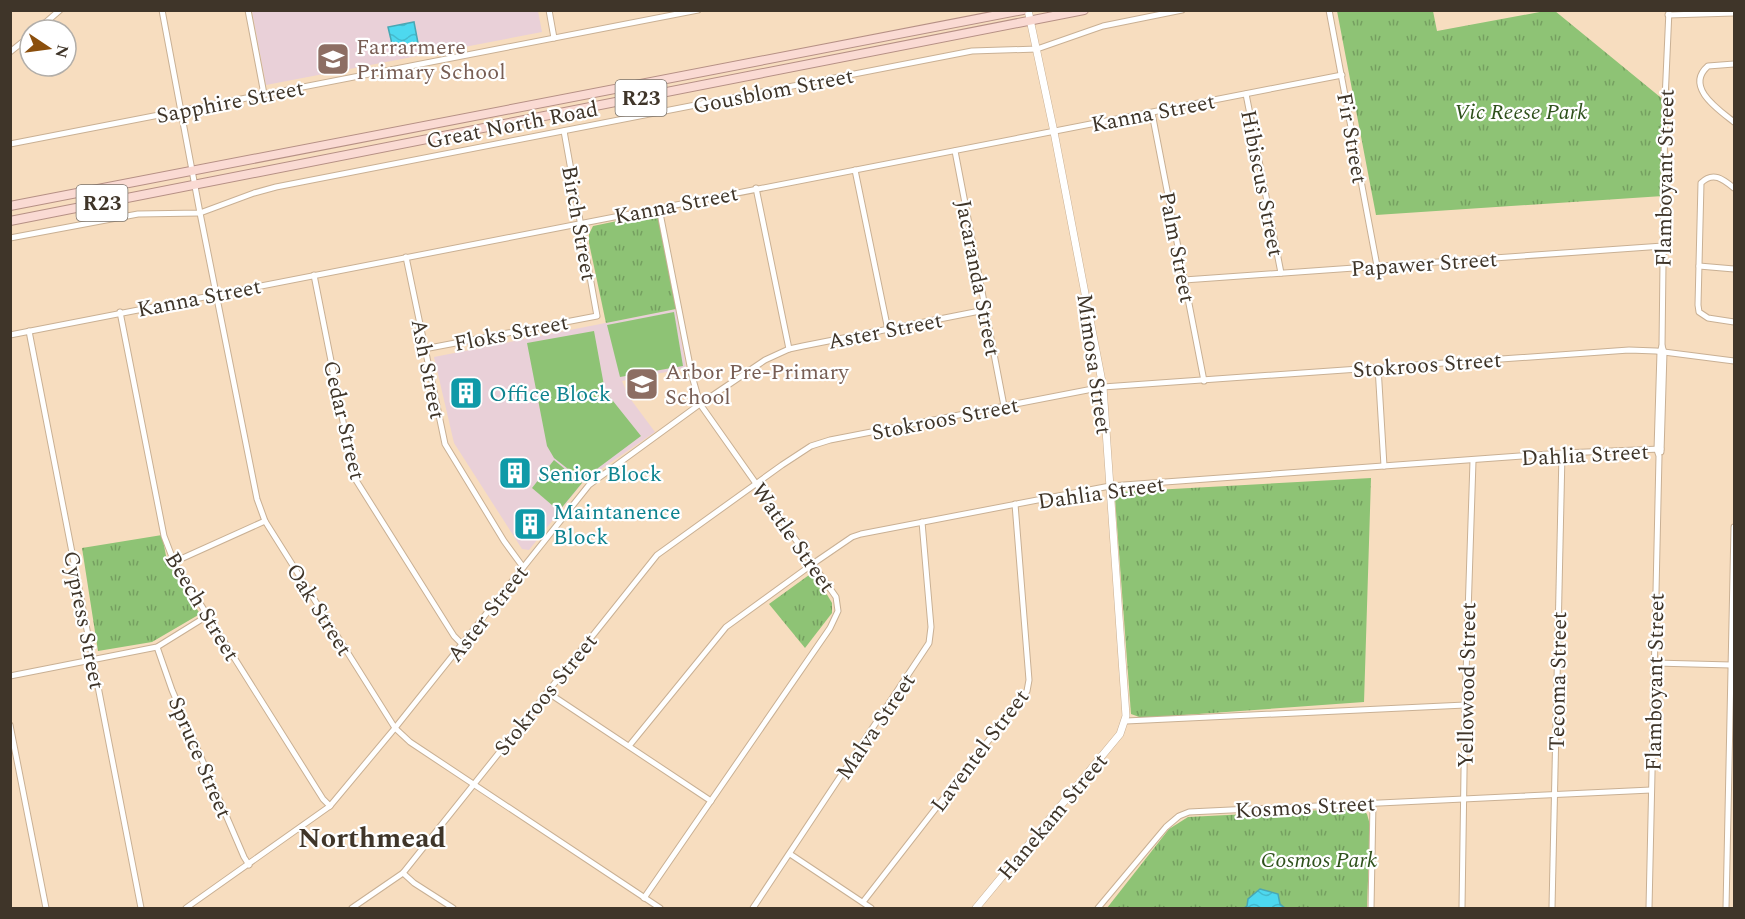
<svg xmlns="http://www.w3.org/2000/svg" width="1745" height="919" viewBox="0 0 1745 919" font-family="Spectral,serif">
<defs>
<pattern id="park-tufts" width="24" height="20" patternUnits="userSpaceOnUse" patternTransform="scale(1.5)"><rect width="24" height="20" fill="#8ec375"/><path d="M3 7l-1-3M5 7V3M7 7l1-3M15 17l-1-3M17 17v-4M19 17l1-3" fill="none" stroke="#759f60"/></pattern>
<pattern id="water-waves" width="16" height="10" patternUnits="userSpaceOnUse" patternTransform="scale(1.5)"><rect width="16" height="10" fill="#4dd8ef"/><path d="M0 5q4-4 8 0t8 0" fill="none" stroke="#44bacd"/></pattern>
</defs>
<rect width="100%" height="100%" fill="#f7ddbf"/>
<g fill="#e9d0d8">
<polygon points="252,11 538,11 542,32 266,85"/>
<polygon points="676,309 686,368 622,381 629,397 655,432 584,481 529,550 522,549 454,443 434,357"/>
</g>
<g fill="#8ec375">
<polygon points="674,312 683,366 620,377 607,325"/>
<polygon points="594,331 605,391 641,436 582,480 554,458 547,446 527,343"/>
<polygon points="554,460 582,483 559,511 532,488"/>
</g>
<g fill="url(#park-tufts)">
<polygon points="1337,11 1433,11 1437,31 1545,11 1555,11 1665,101 1663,196 1376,215"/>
<polygon points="651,214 657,216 661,222 676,309 606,323 589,243 589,234 593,226"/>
<polygon points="1371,478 1364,702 1142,718 1131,714 1115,498 1118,492"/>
<polygon points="162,535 167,561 200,614 152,642 98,651 82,548"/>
<polygon points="809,575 816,576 832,603 832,613 805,648 769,604"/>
<polygon points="1361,808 1367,814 1370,825 1367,908 1107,908 1169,829 1188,817"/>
</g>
<g fill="url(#water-waves)" stroke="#49a7b4" stroke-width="1.5">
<polygon points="414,22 418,43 393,48 388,27"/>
<polygon points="1260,889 1278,894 1280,904 1285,908 1244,908 1247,906 1248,899"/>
</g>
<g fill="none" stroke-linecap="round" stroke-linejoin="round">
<g stroke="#c9b094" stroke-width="7">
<g id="minor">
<polyline points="162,10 200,213 257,499 265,521 395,728 410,742 660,908"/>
<polyline points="248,10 264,94"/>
<polyline points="549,10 554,38"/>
<polyline points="1329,10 1377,266"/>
<polyline points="1668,15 1734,13"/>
<polyline points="37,30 60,10"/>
<polyline points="10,52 30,36"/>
<path d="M1734,64L1708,66C1684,87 1719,110 1734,122"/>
<polyline points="1246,94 1281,273"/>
<polyline points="1152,113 1204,381"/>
<polyline points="10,144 698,10"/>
<polyline points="955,151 1004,406"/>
<polyline points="855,170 888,330"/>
<polyline points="756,188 789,349"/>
<path d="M1734,188C1723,179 1713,171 1701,183L1698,305L1699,312L1708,318L1734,322"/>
<polyline points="10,238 138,214 200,213 254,193 276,187 972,51 1037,49 1103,26 1182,10"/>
<polyline points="406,257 445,444 504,541 523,567"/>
<polyline points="1699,266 1734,269"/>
<polyline points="314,275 354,477 454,636 462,644"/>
<polyline points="1184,280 1663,246"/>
<polyline points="120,312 164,536 174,562 323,799 330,806"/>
<polyline points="29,331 141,908"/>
<polyline points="10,335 1342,75"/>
<polyline points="424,349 597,316 564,131"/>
<polyline points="1378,367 1384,466"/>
<polyline points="1661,452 1664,352 1662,346 1665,100 1669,10"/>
<polyline points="174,562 265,521"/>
<polyline points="157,647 172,690 244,857 249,865"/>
<polyline points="1655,663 1731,665"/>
<polyline points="10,676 157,647 207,616"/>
<polyline points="547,692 711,801"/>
<polyline points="1126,721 1465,705"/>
<polyline points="10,725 46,908"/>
<polyline points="629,746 726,627 814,563 852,537 861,534 1110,486 1562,453 1661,449"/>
<polyline points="790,854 871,908"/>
<polyline points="403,873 414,883 453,908"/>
<polyline points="644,898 830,628 838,611 836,597 700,404 692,376 659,208"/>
<polyline points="863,902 1027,691 1029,680 1015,504"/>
<polyline points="186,908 330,806 395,728 589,485 700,404 765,360 789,349 803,346 985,310"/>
<polyline points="352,908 403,873 657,555 782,465 811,446 830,440 1103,387 1629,350 1656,351 1734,361"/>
<polyline points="753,908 929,643 931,627 922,522"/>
<polyline points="1098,908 1166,827 1179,816 1189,812 1651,790"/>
<polyline points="1371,908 1373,803"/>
<polyline points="1462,908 1465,705 1473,461"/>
<polyline points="1552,908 1562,453"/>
<polyline points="1649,908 1659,456 1657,450 1660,352 1662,346"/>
<polyline points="1726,908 1734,527"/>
</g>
</g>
<g stroke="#c9b094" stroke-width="8">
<polyline id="tertiary" points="976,908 1120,734 1126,716 1103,387 1054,132 1028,10"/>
</g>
<g stroke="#b69085" stroke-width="10">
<g id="primary">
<polyline points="10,206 1023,10"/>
<polyline points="10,221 1084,10"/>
</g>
</g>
<use href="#minor" stroke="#fff" stroke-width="5"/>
<use href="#tertiary" stroke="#fff" stroke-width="7"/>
<use href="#primary" stroke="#fadad3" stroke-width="8"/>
</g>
<defs>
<g id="school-square" transform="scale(1.725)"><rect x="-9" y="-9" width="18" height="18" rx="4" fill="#8d6e63" stroke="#fff"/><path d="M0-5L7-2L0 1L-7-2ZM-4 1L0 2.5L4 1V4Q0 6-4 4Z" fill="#fff"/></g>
<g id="building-square" transform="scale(1.725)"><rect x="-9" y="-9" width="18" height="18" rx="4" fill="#0f9aa8" stroke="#fff"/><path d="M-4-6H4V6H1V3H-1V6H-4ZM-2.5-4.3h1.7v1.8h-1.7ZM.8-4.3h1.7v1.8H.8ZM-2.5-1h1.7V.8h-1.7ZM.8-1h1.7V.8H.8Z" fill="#fff"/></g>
</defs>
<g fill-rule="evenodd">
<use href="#school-square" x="333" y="59"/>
<use href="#school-square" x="642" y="384"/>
<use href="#building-square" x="466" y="393"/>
<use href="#building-square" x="515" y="473"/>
<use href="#building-square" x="530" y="524"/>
</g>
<g text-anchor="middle" stroke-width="4.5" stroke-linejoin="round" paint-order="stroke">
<g fill="#fff" stroke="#797269" stroke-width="1.5">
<rect x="615.5" y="80" width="51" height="36" rx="4.5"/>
<rect x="76.5" y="185" width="51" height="36" rx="4.5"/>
</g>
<g font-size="21" font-weight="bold" fill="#3f3529">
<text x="641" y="105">R23</text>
<text x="102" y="210">R23</text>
</g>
<g font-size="22" fill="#785e54" stroke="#fff" text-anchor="start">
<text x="356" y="54">Farrarmere<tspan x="356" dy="25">Primary School</tspan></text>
<text x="665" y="379">Arbor Pre-Primary<tspan x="665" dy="25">School</tspan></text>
</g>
<g font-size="22" fill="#3f3529" stroke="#fff">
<text transform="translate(773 90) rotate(-11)" y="8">Gousblom Street</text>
<text transform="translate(230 101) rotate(-11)" y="8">Sapphire Street</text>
<text transform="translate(1153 112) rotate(-11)" y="8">Kanna Street</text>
<text transform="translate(512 124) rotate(-11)" y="8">Great North Road</text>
<text transform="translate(1353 138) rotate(80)" y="8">Fir Street</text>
<text transform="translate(1664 178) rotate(-89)" y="8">Flamboyant Street</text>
<text transform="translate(1263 183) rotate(79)" y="8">Hibiscus Street</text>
<text transform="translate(676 204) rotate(-11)" y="8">Kanna Street</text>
<text transform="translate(580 223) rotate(80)" y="8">Birch Street</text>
<text transform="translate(1178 247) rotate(79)" y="8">Palm Street</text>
<text transform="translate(1424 263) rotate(-4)" y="8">Papawer Street</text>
<text transform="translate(979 278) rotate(79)" y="8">Jacaranda Street</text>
<text transform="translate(199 297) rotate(-11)" y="8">Kanna Street</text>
<text transform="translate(885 330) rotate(-11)" y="8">Aster Street</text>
<text transform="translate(511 332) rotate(-11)" y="8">Floks Street</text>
<text transform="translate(1095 364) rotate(82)" y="8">Mimosa Street</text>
<text transform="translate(1427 364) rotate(-4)" y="8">Stokroos Street</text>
<text transform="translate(429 369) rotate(79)" y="8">Ash Street</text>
<text transform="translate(945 418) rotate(-11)" y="8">Stokroos Street</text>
<text transform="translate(345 420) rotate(77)" y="8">Cedar Street</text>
<text transform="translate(1585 454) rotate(-3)" y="8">Dahlia Street</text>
<text transform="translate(1101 492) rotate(-8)" y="8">Dahlia Street</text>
<text transform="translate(794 537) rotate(55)" y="8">Wattle Street</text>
<text transform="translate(203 606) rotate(59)" y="8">Beech Street</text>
<text transform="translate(320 609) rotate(58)" y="8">Oak Street</text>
<text transform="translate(487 613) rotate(-52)" y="8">Aster Street</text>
<text transform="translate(85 620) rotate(79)" y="8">Cypress Street</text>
<text transform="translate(1557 681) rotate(-89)" y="8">Tecoma Street</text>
<text transform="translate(1654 682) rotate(-89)" y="8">Flamboyant Street</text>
<text transform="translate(1466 685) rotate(-89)" y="8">Yellowood Street</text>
<text transform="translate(545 694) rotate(-51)" y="8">Stokroos Street</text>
<text transform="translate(875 726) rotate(-56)" y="8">Malva Street</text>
<text transform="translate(979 750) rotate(-53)" y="8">Laventel Street</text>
<text transform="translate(201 757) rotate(67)" y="8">Spruce Street</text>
<text transform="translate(1305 806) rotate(-3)" y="8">Kosmos Street</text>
<text transform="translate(1052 816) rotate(-50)" y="8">Hanekam Street</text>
</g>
<g font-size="22" font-style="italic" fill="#2f511c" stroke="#fff">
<text x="1521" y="119">Vic Reese Park</text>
<text x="1319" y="867">Cosmos Park</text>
</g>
<g font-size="22" fill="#0d838f" stroke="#fff" text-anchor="start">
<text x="489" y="401">Office Block</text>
<text x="538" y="481">Senior Block</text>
<text x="553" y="519">Maintanence<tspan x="553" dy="25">Block</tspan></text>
</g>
<g font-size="28" font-weight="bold" fill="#3f3529" stroke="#fff">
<text x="372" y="847">Northmead</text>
</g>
</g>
<rect width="1745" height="919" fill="none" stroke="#3f3529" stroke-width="24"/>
<g transform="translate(48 48) rotate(103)"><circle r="28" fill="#ffffff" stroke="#b2aea9" stroke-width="1.5"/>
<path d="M0-4.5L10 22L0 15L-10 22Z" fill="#8b4f0d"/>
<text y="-9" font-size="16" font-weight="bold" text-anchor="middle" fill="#3f3529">N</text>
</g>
</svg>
